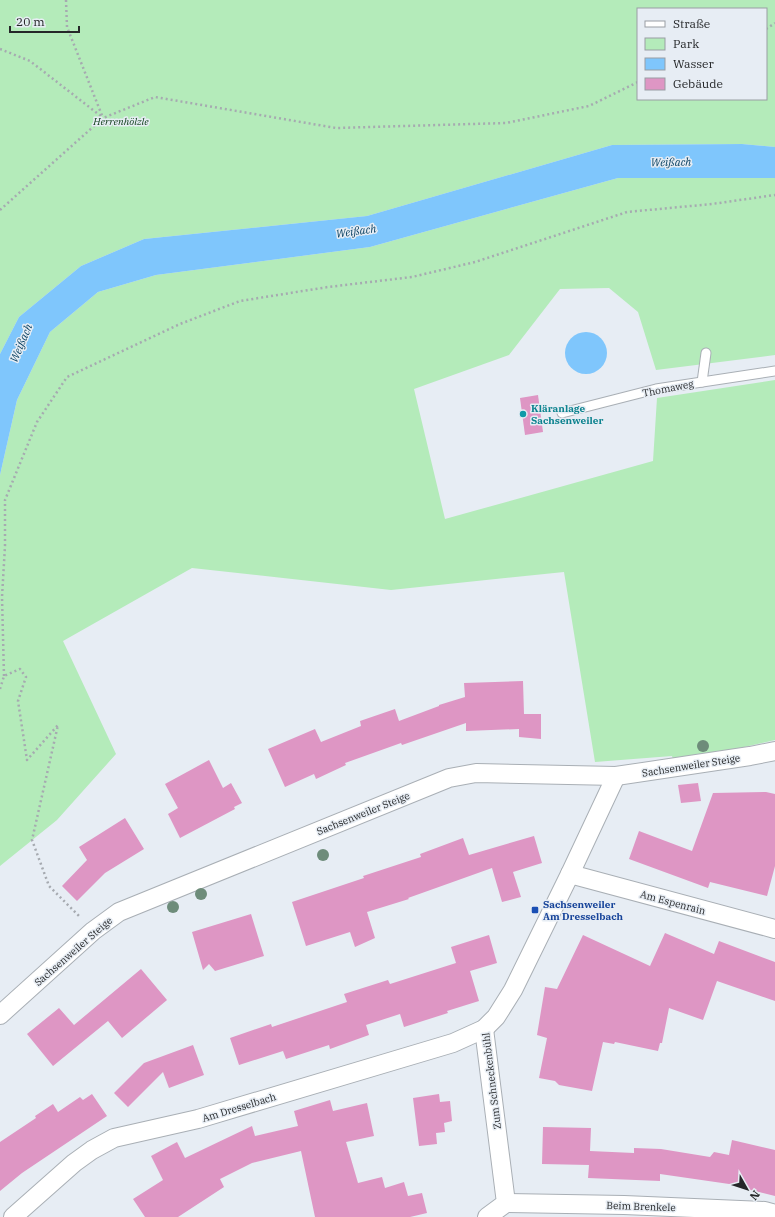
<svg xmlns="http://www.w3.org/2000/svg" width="775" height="1217" viewBox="0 0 775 1217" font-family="'IBM Plex Serif',serif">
<rect width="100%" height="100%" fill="#e7edf4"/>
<g fill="#b4ebba" fill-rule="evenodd">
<path d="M0,0H775V147L742,144L612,145L367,216L144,239L81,266L19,317L0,354ZM638,9H766V99H638Z"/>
<polygon points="618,178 775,178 775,355 656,370 638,312 609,288 560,289 509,355 414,389 445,519 653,461 657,398 775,380 775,740 674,763 672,756 595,762 564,572 391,590 192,568 63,641 116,754 57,820 0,866 0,475 17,400 50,332 98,292 156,275 370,247"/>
</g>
<g fill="#7fc6fc">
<polygon points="742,144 775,147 775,178 618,178 370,247 156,275 98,292 50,332 17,400 0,475 0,354 19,317 81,266 144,239 367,216 612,145"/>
<circle cx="586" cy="353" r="21"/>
</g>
<g fill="#de96c4">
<polygon points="538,395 543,432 525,435 520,398"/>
<polygon points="523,681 524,714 541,714 541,739 519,737 519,729 466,731 466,723 402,745 401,743 345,763 346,765 316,779 314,774 285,787 268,749 315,729 321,742 361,726 360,721 395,709 399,721 439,706 439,705 465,697 464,683"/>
<polygon points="209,760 223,788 231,783 242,803 234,807 235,809 180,838 168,814 178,808 165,784"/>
<polygon points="698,783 701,801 681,803 678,785"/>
<polygon points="766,792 775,794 775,866 767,896 710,882 708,888 629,859 639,831 692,851 713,793"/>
<polygon points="125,818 144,849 105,873 77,901 62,886 87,860 79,847"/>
<polygon points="534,836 542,863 513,872 521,897 502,902 492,868 408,898 409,899 367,912 375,938 355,947 350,932 306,946 292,902 364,878 363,876 421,857 420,854 463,838 469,855"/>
<polygon points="251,914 264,956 215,971 209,964 203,970 192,932"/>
<polygon points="665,933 714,954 719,941 775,962 775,1001 717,981 703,1020 669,1008 662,1043 660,1043 658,1051 615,1042 614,1044 603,1042 592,1091 559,1085 555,1081 539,1078 547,1038 537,1035 545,987 557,989 583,935 650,966"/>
<polygon points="489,935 497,963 470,971 479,1001 447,1011 448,1013 404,1027 400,1014 366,1025 369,1035 330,1049 329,1045 286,1059 283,1051 239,1065 230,1038 271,1024 272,1027 347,1002 344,994 388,980 390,984 456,963 451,947"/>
<polygon points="141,969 167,1000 122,1038 108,1021 53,1066 27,1034 59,1008 74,1025"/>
<polygon points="193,1045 204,1075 169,1088 163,1072 128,1107 114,1093 144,1063"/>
<polygon points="92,1094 107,1116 22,1173 0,1191 0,1142 36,1118 35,1116 53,1104 58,1112 80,1097 83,1100"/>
<polygon points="439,1094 440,1102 450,1101 452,1121 444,1123 445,1132 436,1133 437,1144 419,1146 413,1098"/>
<polygon points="330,1100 333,1111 367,1103 374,1136 346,1142 358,1183 382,1177 385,1188 404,1182 408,1196 422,1193 427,1213 410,1217 315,1217 301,1151 252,1163 220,1179 224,1187 178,1217 145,1217 133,1199 163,1180 151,1156 177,1142 185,1158 252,1126 255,1136 298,1126 294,1111"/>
<polygon points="543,1127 591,1128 590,1151 634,1153 634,1148 661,1149 710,1157 714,1152 729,1155 732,1140 775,1150 775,1196 742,1188 743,1186 660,1174 660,1181 588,1178 589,1165 542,1164"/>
</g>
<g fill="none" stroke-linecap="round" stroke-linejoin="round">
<g stroke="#a9afb5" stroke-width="11">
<g id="lane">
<polyline points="702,382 706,353"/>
<polyline points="562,413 656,389 775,371"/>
</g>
</g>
<g stroke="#a9afb5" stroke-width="20">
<g id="street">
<polyline points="570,874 775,929"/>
<polyline points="0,1015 93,931 119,912 449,778 476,773 616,776 750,756 775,751"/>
<polyline points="484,1029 506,1203 487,1217"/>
<polyline points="506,1203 624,1205 765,1211 775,1214"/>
<polyline points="13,1217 74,1163 92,1150 114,1138 198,1119 453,1043 484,1029 496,1017 513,990 570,874 616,776"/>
</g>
</g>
<g stroke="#a6aab0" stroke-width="2.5" stroke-dasharray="2 3" stroke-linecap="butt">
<polyline points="66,0 67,27 103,118"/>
<polyline points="766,29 775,23"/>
<polyline points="0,49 30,61 102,117"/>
<polyline points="0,210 103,118 155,97 336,128 506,123 589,106 638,82"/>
<polyline points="4,676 2,597 5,546 5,500 37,422 67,377 180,324 240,301 328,287 412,277 475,262 627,212 712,204 775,195"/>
<polyline points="0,689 4,676 20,669 26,677 18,701 27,760 58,725 32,840 49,886 79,916"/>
</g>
<use href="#lane" stroke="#fff" stroke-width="9"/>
<use href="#street" stroke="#fff" stroke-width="18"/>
</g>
<g fill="#6e8c7a">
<circle cx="703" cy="746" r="6"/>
<circle cx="323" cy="855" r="6"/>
<circle cx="201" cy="894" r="6"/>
<circle cx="173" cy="907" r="6"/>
</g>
<circle fill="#0f9aa8" stroke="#e7edf4" stroke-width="1.5" cx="523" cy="414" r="4"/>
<rect fill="#1a4fb4" stroke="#e7edf4" stroke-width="1.5" x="531" y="906" width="8" height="8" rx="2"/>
<g text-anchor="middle" stroke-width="3" stroke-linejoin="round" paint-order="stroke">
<g font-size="10" font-style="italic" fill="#0b3c17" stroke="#e7edf4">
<text x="121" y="125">Herrenhölzle</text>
</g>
<g font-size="10" fill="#252729" stroke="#e7edf4">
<text transform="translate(668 388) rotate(-11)" y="4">Thomaweg</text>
<text transform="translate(691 765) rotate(-9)" y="4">Sachsenweiler Steige</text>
<text transform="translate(363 813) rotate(-22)" y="4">Sachsenweiler Steige</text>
<text transform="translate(673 902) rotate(15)" y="4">Am Espenrain</text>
<text transform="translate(73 951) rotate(-41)" y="4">Sachsenweiler Steige</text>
<text transform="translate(491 1081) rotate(-97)" y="4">Zum Schneckenbühl</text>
<text transform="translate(239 1107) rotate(-17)" y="4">Am Dresselbach</text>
<text transform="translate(641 1206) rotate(2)" y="4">Beim Brenkele</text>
</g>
<g font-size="10" font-weight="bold" fill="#0d838f" stroke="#e7edf4" text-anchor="start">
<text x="531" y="412">Kläranlage<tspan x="531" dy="12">Sachsenweiler</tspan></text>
</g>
<g font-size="10" font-weight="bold" fill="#164399" stroke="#e7edf4" text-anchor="start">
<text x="543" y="908">Sachsenweiler<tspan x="543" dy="12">Am Dresselbach</tspan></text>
</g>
<g font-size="11" font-style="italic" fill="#003b5d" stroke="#e7edf4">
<text transform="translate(671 162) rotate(-1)" y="4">Weißach</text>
<text transform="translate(356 231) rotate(-8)" y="4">Weißach</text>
<text transform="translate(21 343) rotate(-67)" y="4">Weißach</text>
</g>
</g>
<rect x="637" y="8" width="130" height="92" fill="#e7edf4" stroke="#999ea3"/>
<rect x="645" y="21" width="20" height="6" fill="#ffffff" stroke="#999ea3"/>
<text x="673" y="28" font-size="12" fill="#252729">Straße</text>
<rect x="645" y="38" width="20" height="12" fill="#b4ebba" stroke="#999ea3"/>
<text x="673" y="48" font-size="12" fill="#252729">Park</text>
<rect x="645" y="58" width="20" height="12" fill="#7fc6fc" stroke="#999ea3"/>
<text x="673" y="68" font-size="12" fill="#252729">Wasser</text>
<rect x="645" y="78" width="20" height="12" fill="#de96c4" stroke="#999ea3"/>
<text x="673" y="88" font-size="12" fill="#252729">Gebäude</text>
<g transform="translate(747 1189) rotate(129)" stroke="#e7edf4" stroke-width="3" paint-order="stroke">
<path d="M0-3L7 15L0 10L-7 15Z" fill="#252729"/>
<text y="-6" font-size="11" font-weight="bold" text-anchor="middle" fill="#252729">N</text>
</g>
<path d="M10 26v6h69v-6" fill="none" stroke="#252729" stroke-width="2"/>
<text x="16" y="26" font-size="12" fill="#252729" stroke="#e7edf4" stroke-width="3" paint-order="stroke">20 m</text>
</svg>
